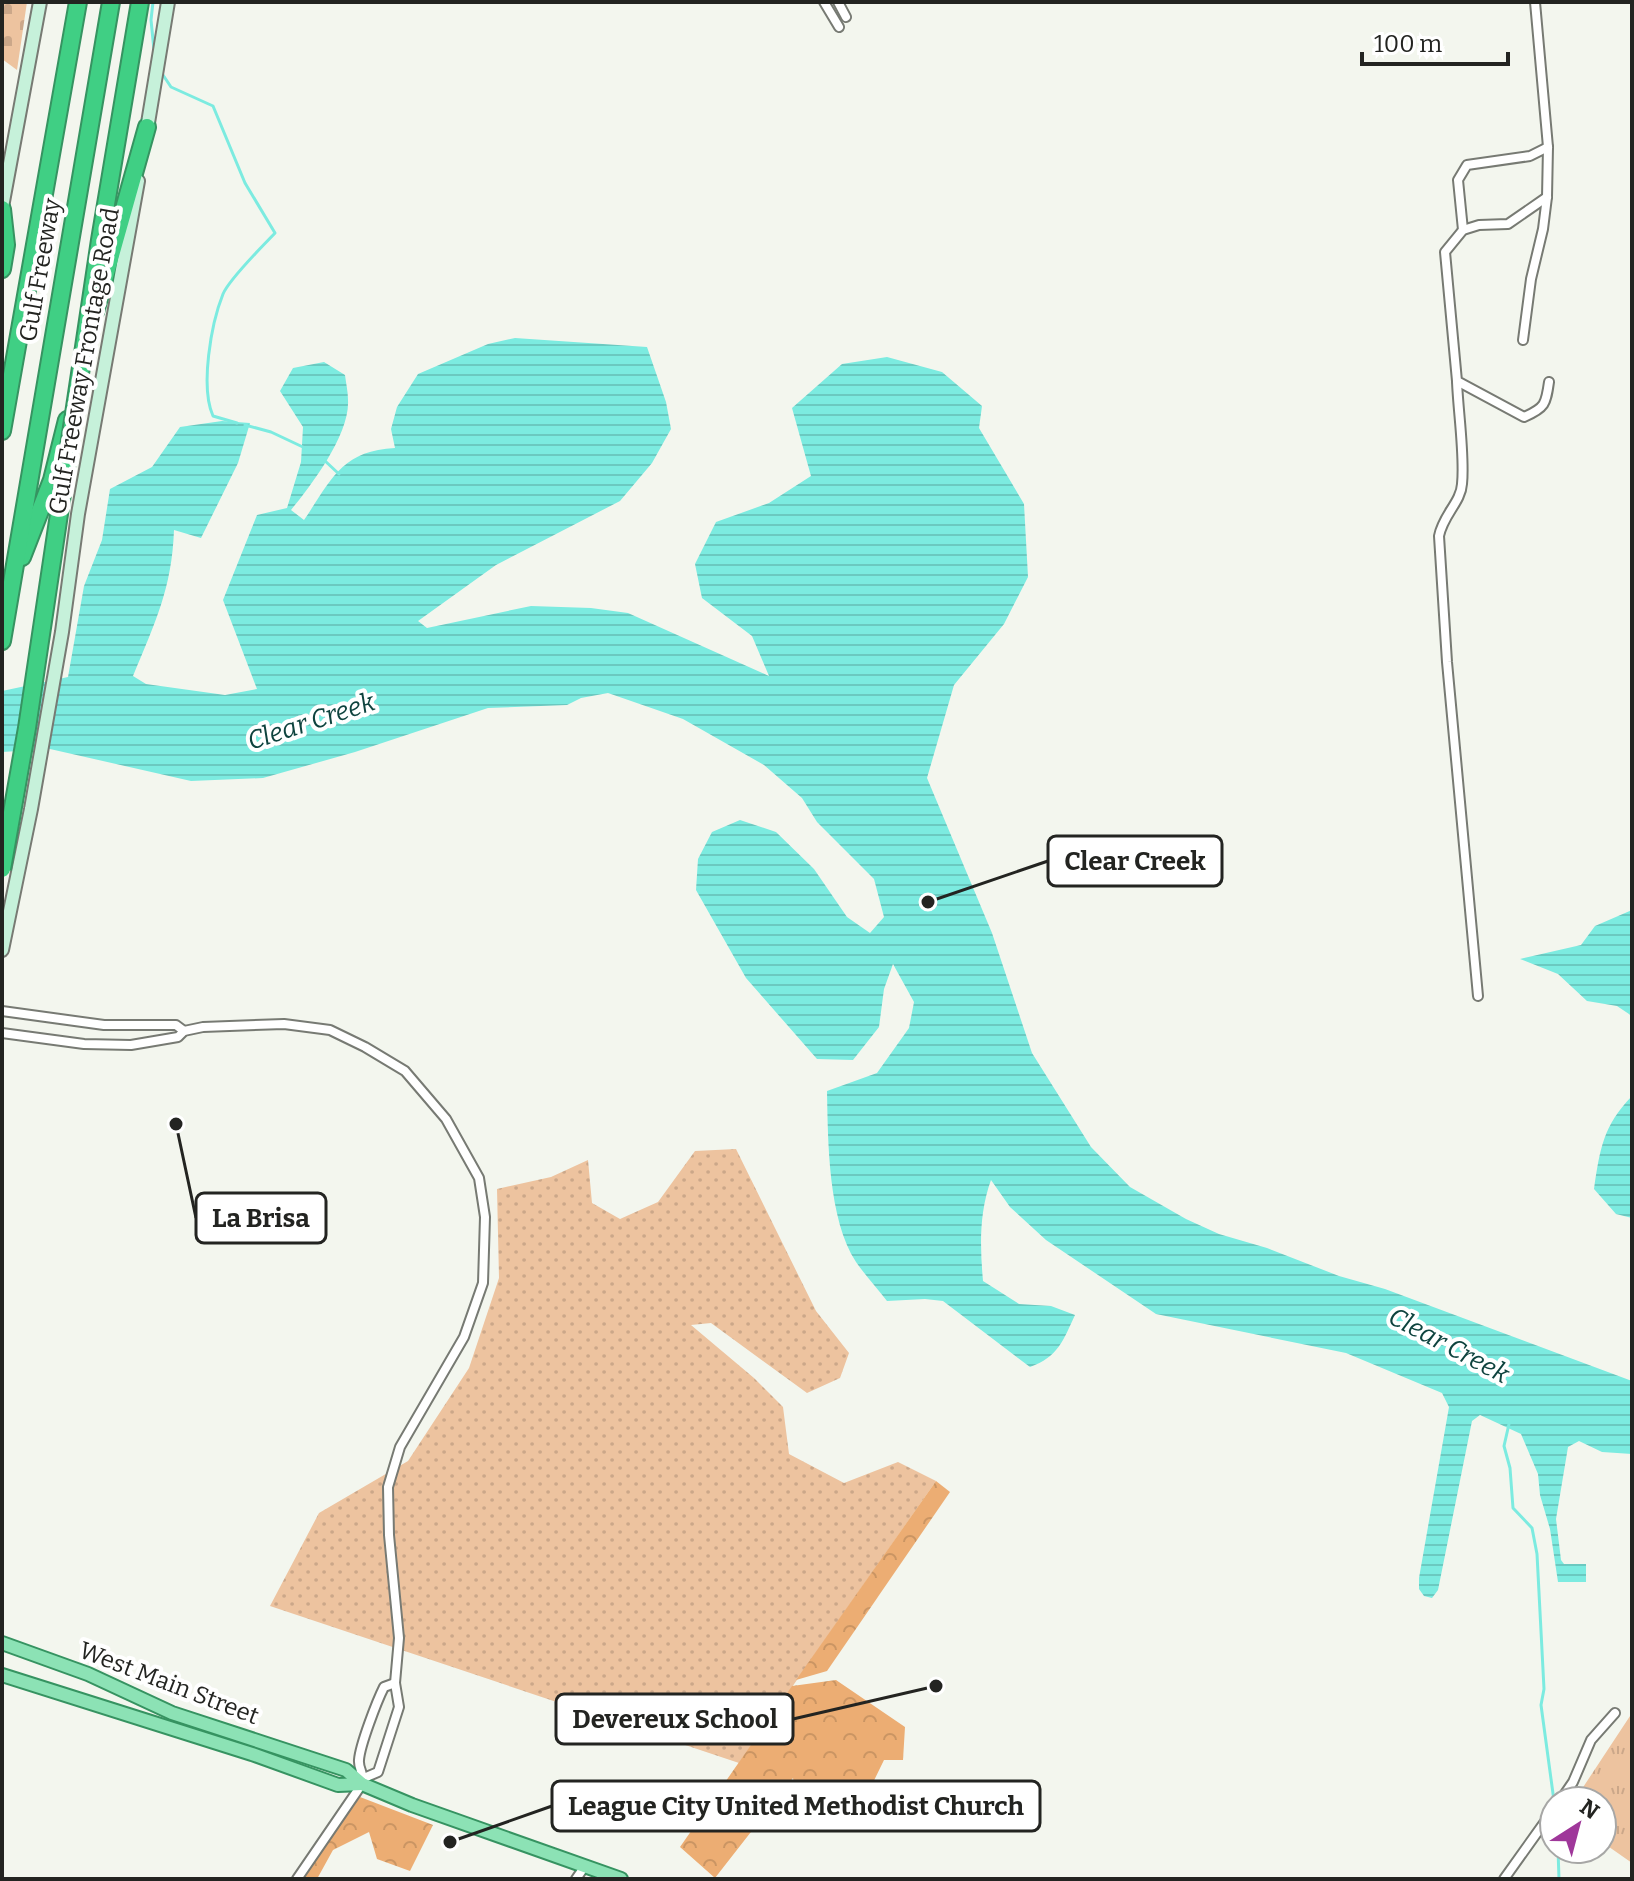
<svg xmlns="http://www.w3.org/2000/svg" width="1634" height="1881" viewBox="0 0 1634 1881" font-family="Bitter,serif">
<defs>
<pattern id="grass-dots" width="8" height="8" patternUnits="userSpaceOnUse" patternTransform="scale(2)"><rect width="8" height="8" fill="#edc39f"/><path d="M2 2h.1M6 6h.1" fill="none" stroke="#cba789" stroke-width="1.8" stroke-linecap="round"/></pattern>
<pattern id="forest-crowns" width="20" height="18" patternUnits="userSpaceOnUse" patternTransform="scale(2)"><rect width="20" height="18" fill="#ecad73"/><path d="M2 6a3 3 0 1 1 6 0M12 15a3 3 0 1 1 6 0" fill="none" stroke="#ca9563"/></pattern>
<pattern id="cemetery-stones" width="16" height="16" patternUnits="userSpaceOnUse" patternTransform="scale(2)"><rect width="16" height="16" fill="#edc39f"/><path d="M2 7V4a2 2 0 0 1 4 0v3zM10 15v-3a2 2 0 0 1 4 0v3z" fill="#cba789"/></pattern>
<pattern id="park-tufts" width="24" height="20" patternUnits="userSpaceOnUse" patternTransform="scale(2)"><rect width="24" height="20" fill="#edc39f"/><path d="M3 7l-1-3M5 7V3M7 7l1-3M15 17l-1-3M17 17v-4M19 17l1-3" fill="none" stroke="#cba789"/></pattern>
<pattern id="water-rules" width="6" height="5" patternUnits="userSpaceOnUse" patternTransform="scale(2)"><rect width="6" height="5" fill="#7cebe0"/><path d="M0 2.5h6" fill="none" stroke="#6bc9c0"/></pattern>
</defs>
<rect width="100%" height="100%" fill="#f3f6ee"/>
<polygon fill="url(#grass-dots)" points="736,1149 816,1311 849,1353 840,1378 807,1393 711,1323 691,1325 754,1378 783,1407 789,1454 844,1483 898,1462 936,1481 739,1763 270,1606 319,1513 408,1461 469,1368 499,1278 497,1189 551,1177 588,1160 592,1203 620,1219 658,1202 695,1151"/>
<g fill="url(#forest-crowns)">
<polygon points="936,1481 950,1492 827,1671 796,1680"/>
<polygon points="836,1680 905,1727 903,1760 884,1760 865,1799 827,1827 801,1814 793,1778 715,1878 680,1847 792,1686"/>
<polygon points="360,1797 433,1825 410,1871 377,1859 369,1832 333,1850 317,1879 302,1879"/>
</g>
<polygon fill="url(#cemetery-stones)" points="2,2 27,2 17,70 2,59"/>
<polygon fill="url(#park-tufts)" points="1632,1713 1632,1863 1602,1842 1602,1801 1574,1801"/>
<g fill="url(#water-rules)">
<path d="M515,338L647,347L666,402L671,429L652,463L620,501L496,565L418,621L427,628L531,606L591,608L628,613L769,676L752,636L702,598L695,564L716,522L769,503L811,476L792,408L842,364L887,357L942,372L982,406L979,428L1024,504L1028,577L1004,624L954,685L927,778L992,933L1032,1053L1091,1147L1130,1187L1186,1219L1219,1234L1267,1248L1339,1276L1385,1289L1632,1381V1454L1602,1452L1579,1441L1568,1447L1556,1519L1561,1560L1564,1564H1586V1582H1558L1550,1529L1540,1495L1538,1474L1521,1434L1480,1415L1472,1421L1438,1590L1432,1598L1424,1596L1419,1589V1578L1449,1407L1442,1393L1346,1353L1156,1314L1046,1240L1010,1207L991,1180C979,1213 980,1247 983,1281L1019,1304L1051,1306L1075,1315C1063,1341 1058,1357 1030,1367L943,1301L925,1299L887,1301C877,1288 865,1275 856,1262C828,1219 828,1141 827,1091L877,1073L909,1028L914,1002L893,964L884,989L879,1027L853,1060L817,1059L746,978L696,890L698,859L712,832L740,820L776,832L814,869L847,917L870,933L884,917L874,879L817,822L802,798L764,765L683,719L608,693L581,698L567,705L488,708L355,752L263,778L191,781L50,749L2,752V691L68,677L84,586L102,540L110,489L152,467L180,427L222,421L250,423L238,463L201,538L174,530C172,588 155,623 133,676L146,684L225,695L257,689L223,600L257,515L287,508L301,462L303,427L280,391L293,368L324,362L345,375C346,383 348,392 348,400C350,434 312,484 291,510L304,520C332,479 341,451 395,448L391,429L397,407L418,374L488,344Z"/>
<polygon points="1632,910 1632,1016 1617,1006 1587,1001 1558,974 1520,959 1581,945 1595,926"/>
<path d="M1632,1096V1218L1616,1214L1594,1189C1600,1149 1603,1126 1632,1096Z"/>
</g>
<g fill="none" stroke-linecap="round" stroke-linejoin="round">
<g stroke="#7cebe0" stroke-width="3">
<polyline points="153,2 151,20 154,50"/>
<path d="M161,72L171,87L213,106L245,183L275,233C262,247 230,278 223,294C211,324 200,387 213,416L237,423"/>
<polyline points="245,425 271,432 305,448"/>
<polyline points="324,460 339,474"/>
<polyline points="1509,1424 1504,1446 1510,1468 1513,1508 1532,1528 1537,1554 1544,1689 1541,1705 1554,1801"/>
<polyline points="1558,1849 1559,1879"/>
</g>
<g stroke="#777a73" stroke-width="12">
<g id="street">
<polyline points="824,2 839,27"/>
<polyline points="838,2 846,17"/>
<path d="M1547,197L1508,224L1479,225L1463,230L1445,252L1457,381L1524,417C1545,408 1546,404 1549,382"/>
<polyline points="1463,230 1458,180 1467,165 1530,156 1548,147"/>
<polyline points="1523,340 1531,279 1543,229 1547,197 1548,147 1535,2"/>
<path d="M1457,381C1458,411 1465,456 1462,484C1461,502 1443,515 1439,536L1447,662L1478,996"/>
<polyline points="2,1011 104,1025 176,1025 184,1031"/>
<polyline points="2,1033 84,1044 131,1045 178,1037 184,1031 203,1027 284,1024 330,1030 365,1047 405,1071 446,1119 479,1178 485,1217 483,1283 464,1337 400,1447 388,1487 389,1535 399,1638 395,1683 399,1707 378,1772 364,1778"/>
<polyline points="1560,1801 1573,1782 1591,1740 1615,1713"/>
<path d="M297,1879L362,1784C365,1774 358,1769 359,1760C360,1745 377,1701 384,1687L395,1683"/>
<polyline points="576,1879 585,1866"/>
<polyline points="1504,1879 1554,1809"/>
</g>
</g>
<g stroke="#777a73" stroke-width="16">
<g id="secondary">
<polyline points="146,135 168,2"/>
<polyline points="2,207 40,2"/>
<polyline points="2,950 31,809 62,632 78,514 138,181"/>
</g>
</g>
<g stroke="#369361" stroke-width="16">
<g id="primary">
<polyline points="2,1643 88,1674 172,1713 346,1770 362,1784 412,1805 621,1879"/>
<polyline points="2,1675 252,1754 338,1785 362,1784"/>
</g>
</g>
<g stroke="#369361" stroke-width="20">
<g id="highway">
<polyline points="2,209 6,245 2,269"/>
<polyline points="95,312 147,127"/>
<polyline points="2,431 78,2"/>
<polyline points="22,557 52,480 67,420"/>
<polyline points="2,641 111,2"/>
</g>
</g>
<use href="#street" stroke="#fff" stroke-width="8"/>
<use href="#secondary" stroke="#c6f1da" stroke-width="12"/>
<use href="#primary" stroke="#8ce2b5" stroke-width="12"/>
<use href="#highway" stroke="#40cf84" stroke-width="16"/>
<g stroke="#369361" stroke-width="20" stroke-linecap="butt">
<polyline id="highway-bridge" points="2,869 27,728 100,240 140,2"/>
</g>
<use href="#highway-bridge" stroke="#40cf84" stroke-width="16"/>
</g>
<g text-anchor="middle" stroke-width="8" stroke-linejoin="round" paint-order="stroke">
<g font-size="24" fill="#232421" stroke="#fff">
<text transform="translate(40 270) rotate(-80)" y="8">Gulf Freeway</text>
<text transform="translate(84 361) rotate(-80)" y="8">Gulf Freeway Frontage Road</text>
<text transform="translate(169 1683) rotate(21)" y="8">West Main Street</text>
</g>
<g font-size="26" font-style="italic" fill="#0e433e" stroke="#fff">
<text transform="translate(311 721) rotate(-18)" y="9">Clear Creek</text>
<text transform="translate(1449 1345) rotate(28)" y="9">Clear Creek</text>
</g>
</g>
<path fill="none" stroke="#232421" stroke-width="3" d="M928 902L1048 861M176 1124L196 1218M936 1686L793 1719M450 1842L552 1806"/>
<g fill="#232421" stroke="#fff" stroke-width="3">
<circle cx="928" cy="902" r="8"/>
<circle cx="176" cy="1124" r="8"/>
<circle cx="936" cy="1686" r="8"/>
<circle cx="450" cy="1842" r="8"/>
</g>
<g fill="#fff" stroke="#232421" stroke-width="3">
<rect x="1048" y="836" width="174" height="50" rx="8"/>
<rect x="196" y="1193" width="130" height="50" rx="8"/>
<rect x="556" y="1694" width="237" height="50" rx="8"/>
<rect x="552" y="1781" width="488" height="50" rx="8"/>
</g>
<g font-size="26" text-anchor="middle" font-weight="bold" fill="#232421">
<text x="1135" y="870">Clear Creek</text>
<text x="261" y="1227">La Brisa</text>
<text x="675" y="1728">Devereux School</text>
<text x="796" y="1815">League City United Methodist Church</text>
</g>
<rect width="1634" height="1881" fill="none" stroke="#232421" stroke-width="8"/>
<g transform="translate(1578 1825) rotate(36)"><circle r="38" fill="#ffffff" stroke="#a7a7a6" stroke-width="2"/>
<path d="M0-6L14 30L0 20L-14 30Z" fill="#9f379a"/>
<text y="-12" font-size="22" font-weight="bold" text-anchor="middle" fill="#232421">N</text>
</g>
<path d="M1362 52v12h146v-12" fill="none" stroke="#232421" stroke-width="4"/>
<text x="1374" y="52" font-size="24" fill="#232421" stroke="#ffffff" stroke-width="6" paint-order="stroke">100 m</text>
</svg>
